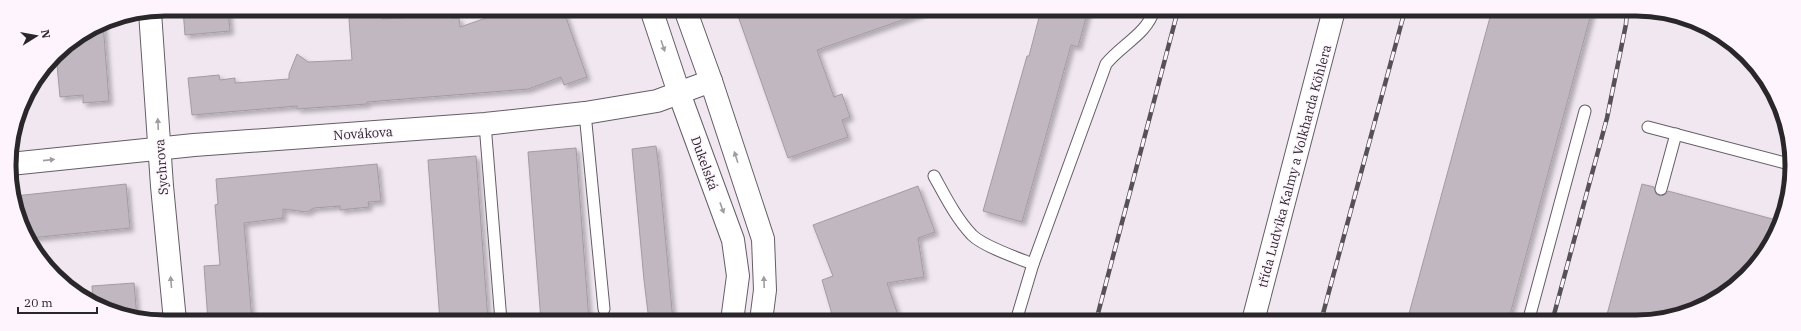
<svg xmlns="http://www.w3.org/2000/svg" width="1801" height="331" viewBox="0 0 1801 331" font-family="'IBM Plex Serif',serif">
<defs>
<filter id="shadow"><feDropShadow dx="3.5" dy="3.5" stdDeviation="2" flood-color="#0004"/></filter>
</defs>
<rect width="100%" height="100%" fill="#f0e7f0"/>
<g fill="#c0b7c0" stroke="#a39ba3" filter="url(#shadow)">
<polygon points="183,9 228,9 230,31 185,35"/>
<polygon points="359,9 382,9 382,19 450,15 450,18 459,18 460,27 512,9 563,9 587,77 564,85 561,77 528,89 367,102 367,104 297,109 297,106 192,115 188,78 219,75 220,80 235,78 235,83 289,79 289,74 297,54 308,62 352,60 349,19"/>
<polygon points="736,10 921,10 922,13 817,50 834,97 842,94 850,117 842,120 848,137 788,158"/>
<polygon points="1041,10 1088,10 1078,47 1071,45 1022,222 983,211 1027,56 1029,56"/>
<polygon points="1492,10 1592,10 1508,322 1407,321"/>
<polygon points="103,23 109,101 83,103 83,95 60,97 56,54"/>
<polygon points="656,146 659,169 673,321 649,321 644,280 632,149"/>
<polygon points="576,148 589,321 541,321 528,152"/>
<polygon points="476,156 488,321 440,321 428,160"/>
<polygon points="377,164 381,201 368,202 369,207 340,210 340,206 314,208 307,212 283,209 283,218 244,223 252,321 208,321 204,266 220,265 215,205 218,204 216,179"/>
<polygon points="126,184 130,228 30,238 17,216 15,196"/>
<polygon points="1642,184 1654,187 1656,194 1660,196 1666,194 1668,191 1780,221 1776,235 1746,276 1696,310 1646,322 1605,322"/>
<polygon points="918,186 935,232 918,238 924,277 887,283 900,321 834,321 822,280 833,276 813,225"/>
<polygon points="134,283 137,318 93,303 92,286"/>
</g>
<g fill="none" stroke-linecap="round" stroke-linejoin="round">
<g stroke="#655d65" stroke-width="13">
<g id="service">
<polyline points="585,113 604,309"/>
<polyline points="485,124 501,321"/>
<polyline points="1648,127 1789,164"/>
<path d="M934,176C945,196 956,218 972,235C983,246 1017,258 1033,264"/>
<polyline points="1661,189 1676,134"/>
<path d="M1016,321L1033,264L1106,64C1121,45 1147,34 1154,10"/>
<polyline points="1528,322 1585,111"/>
</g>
</g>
<g stroke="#655d65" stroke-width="24">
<g id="minor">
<polyline points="651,9 679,93 733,240 738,276 732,321"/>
<polyline points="685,9 711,81 763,239 765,290 761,321"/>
<polyline points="150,12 162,186 175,321"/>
<polyline points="10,164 194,145 485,124 585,113 657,101 711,81"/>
</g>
</g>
<g stroke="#655d65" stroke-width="24">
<polyline id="tertiary" points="1253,321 1334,10"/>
</g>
<use href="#service" stroke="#fff" stroke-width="11"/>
<use href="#minor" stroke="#fff" stroke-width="22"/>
<use href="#tertiary" stroke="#fff" stroke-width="22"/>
<g stroke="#555155" stroke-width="4.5">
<g id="rail">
<polyline points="1096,321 1178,10"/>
<polyline points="1321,321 1405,10"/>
<polyline points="1552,322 1607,118 1626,24 1627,10"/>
</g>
</g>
<use href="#rail" stroke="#fdf4fd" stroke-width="3" stroke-dasharray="9" stroke-linecap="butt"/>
</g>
<defs><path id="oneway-solid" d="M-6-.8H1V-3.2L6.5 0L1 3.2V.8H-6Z"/></defs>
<g fill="#9f9e9f">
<use href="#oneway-solid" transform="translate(663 46) rotate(71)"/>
<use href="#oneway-solid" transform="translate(158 124) rotate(-93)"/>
<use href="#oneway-solid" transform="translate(736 157) rotate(-108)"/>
<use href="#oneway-solid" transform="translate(49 160) rotate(-6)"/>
<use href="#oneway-solid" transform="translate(722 208) rotate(70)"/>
<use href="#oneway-solid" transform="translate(171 282) rotate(-95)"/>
<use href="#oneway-solid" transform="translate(764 282) rotate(-92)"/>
</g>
<g text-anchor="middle" stroke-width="3" stroke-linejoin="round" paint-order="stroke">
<g font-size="13" fill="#2a272a" stroke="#fdf4fd">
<text transform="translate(363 133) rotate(-4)" y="5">Novákova</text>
<text transform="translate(705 163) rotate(70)" y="5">Dukelská</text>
<text transform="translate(1294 166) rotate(-75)" y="5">třída Ludvíka Kalmy a Volkharda Köhlera</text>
<text transform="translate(161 167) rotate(-94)" y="5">Sychrova</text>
</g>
</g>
<path d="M0 0H1801V331H0ZM165 16H1636A149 149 0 0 1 1785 165V166A149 149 0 0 1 1636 315H165A149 149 0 0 1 16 166V165A149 149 0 0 1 165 16Z" fill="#fdf4fd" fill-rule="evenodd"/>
<path fill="none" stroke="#2a272a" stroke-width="5" d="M165 16H1636A149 149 0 0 1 1785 165V166A149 149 0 0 1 1636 315H165A149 149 0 0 1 16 166V165A149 149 0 0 1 165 16Z"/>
<g transform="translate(36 36) rotate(79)" stroke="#fdf4fd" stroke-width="3" paint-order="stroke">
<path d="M0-3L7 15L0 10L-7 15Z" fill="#2a272a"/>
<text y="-6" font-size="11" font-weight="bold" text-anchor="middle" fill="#2a272a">N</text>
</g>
<path d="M18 307v6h79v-6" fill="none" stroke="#2a272a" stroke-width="2"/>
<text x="24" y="307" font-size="12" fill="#2a272a" stroke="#fdf4fd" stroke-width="3" paint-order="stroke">20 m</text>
</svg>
